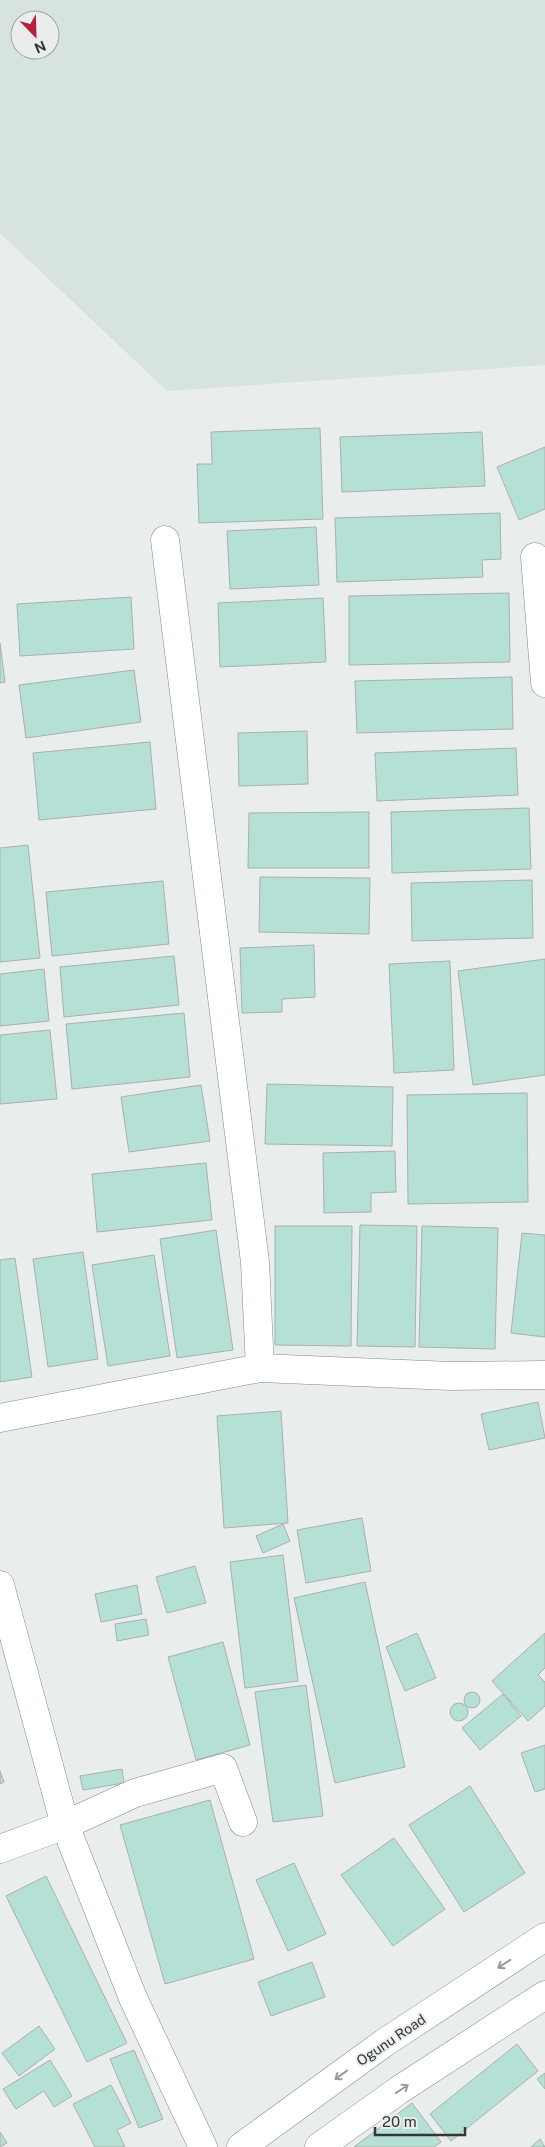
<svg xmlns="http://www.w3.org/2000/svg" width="545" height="2147" viewBox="0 0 545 2147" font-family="'Public Sans',sans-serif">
<rect width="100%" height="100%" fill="#e9edec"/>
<path fill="#d6e3e0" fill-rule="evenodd" d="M0,0H545V365L167,391L0,233ZM20,20H50V50H20Z"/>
<g fill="#b5e0d6" stroke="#acafaf">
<polygon points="320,428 323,519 199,523 197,464 212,464 211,432"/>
<polygon points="482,432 485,486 342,492 340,437"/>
<polygon points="545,447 545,509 519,520 497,467"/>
<polygon points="500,513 501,559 482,560 483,577 337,582 335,518"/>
<polygon points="316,527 319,585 230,589 227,531"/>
<polygon points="509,593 510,662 349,665 349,596"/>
<polygon points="131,597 134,649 20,656 17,604"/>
<polygon points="323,598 326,662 220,667 218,603"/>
<polygon points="0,643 5,682 0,683"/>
<polygon points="134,670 141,722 26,738 19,685"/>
<polygon points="512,677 513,729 357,733 355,681"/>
<polygon points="307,731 308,784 239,786 238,733"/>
<polygon points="150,742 156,809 39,820 33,753"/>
<polygon points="516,748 518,795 377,801 375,753"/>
<polygon points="529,808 531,869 392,873 391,812"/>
<polygon points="369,812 369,868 248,868 249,813"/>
<polygon points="28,845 40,958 0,962 0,848"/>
<polygon points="260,877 370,878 369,934 259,932"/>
<polygon points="532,880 533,938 412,941 411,883"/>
<polygon points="163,881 169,944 52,956 46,892"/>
<polygon points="314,945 315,997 282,999 282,1012 242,1013 240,948"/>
<polygon points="174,956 179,1005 64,1017 60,967"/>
<polygon points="545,959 545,1075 473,1085 458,971"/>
<polygon points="450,961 454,1070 394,1073 389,964"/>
<polygon points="44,969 49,1021 0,1026 0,974"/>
<polygon points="184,1013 190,1077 72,1089 66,1024"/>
<polygon points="50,1030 57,1099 0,1104 0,1035"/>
<polygon points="267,1084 393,1087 392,1146 265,1144"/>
<polygon points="201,1085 210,1141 129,1152 121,1097"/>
<polygon points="527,1093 528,1202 408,1204 407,1095"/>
<polygon points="395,1151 396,1192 371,1193 371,1212 324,1213 323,1153"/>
<polygon points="206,1163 212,1220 97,1232 92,1174"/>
<polygon points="360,1225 417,1226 415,1347 357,1346"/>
<polygon points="275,1226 352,1226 351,1346 275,1345"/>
<polygon points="422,1226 498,1228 495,1349 419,1347"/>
<polygon points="216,1230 233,1350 177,1358 160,1239"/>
<polygon points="522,1233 545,1235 545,1337 511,1333"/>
<polygon points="83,1252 98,1359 48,1367 33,1259"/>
<polygon points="154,1255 170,1356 108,1366 92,1265"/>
<polygon points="15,1258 32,1377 0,1382 0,1260"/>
<polygon points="538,1402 545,1438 489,1450 481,1414"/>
<polygon points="281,1411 288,1523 224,1528 217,1416"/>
<polygon points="362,1518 371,1571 306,1583 297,1530"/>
<polygon points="283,1524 290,1541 263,1553 256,1536"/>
<polygon points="283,1555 298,1681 245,1688 230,1562"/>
<polygon points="195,1566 206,1603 167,1613 156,1577"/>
<polygon points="365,1582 405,1767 335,1783 294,1598"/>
<polygon points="137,1585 142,1614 101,1622 95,1594"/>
<polygon points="146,1619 149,1635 117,1641 115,1624"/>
<polygon points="417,1633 436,1678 405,1691 386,1647"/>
<polygon points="545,1633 545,1668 538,1675 545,1682 545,1706 528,1721 492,1681"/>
<polygon points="223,1642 250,1745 196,1760 168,1657"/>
<polygon points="306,1685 323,1816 273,1822 255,1692"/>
<circle cx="472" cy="1700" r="8"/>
<polygon points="503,1694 521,1716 480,1750 462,1728"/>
<circle cx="459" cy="1712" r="9"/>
<polygon points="545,1745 545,1789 535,1792 521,1753"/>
<polygon points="122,1769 124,1783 83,1790 80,1776"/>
<polygon points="0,1771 4,1782 0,1784"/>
<polygon points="470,1786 525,1873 464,1912 409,1825"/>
<polygon points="210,1800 254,1959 165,1984 120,1825"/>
<polygon points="394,1838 445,1909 393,1946 341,1875"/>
<polygon points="294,1863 326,1934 288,1951 256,1880"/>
<polygon points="46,1876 127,2043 87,2062 6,1896"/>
<polygon points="312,1962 325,1997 271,2016 258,1982"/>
<polygon points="39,2026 55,2049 19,2076 2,2053"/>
<polygon points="517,2044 538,2071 451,2141 430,2114"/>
<polygon points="134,2050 163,2119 139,2128 110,2059"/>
<polygon points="50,2060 72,2096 54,2107 44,2091 16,2109 3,2089"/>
<polygon points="545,2073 545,2089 537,2079"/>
<polygon points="111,2085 131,2123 117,2130 125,2147 95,2147 73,2104"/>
<polygon points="412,2103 441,2142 434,2147 354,2147"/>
<polygon points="0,2132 7,2143 0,2147"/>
<polygon points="540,2139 545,2147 531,2147"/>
</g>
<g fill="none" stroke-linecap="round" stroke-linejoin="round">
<g stroke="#868988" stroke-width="29">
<g id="street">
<polyline points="165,540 255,1262 260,1368"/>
<polyline points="535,557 545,683"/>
<polyline points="0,1418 260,1368 451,1376 545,1375"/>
<polyline points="0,1585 65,1825 133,1998 203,2147"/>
<polyline points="0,1849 65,1825 135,1793 223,1768 243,1822"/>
</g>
</g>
<g stroke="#868988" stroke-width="29">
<g id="secondary">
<polyline points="241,2147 384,2043 545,1937"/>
<polyline points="319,2147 399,2090 545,1995"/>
</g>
</g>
<use href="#street" stroke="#fff" stroke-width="28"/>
<use href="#secondary" stroke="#fff" stroke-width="28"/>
</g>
<defs><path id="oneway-shaft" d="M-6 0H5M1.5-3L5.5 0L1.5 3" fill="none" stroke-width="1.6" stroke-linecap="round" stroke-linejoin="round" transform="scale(1.25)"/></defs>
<g stroke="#9a9b9b">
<use href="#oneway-shaft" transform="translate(504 1964) rotate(147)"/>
<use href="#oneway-shaft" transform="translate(341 2075) rotate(144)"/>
<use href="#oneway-shaft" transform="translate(402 2089) rotate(-34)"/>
</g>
<g text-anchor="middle" stroke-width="4" stroke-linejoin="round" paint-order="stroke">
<g font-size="14" fill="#353737" stroke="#e9edec">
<text transform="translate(391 2040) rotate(-34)" y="5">Ogunu Road</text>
</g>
</g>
<g transform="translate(35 35) rotate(157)"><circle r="24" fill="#e9edec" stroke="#a1a4a4"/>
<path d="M0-4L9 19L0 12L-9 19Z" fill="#b5223b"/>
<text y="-8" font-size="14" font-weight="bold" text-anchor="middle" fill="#353737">N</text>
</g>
<path d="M375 2127v8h90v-8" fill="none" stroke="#353737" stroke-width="2.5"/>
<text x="382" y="2127" font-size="15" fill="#353737" stroke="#e9edec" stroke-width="4" paint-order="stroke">20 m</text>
</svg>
